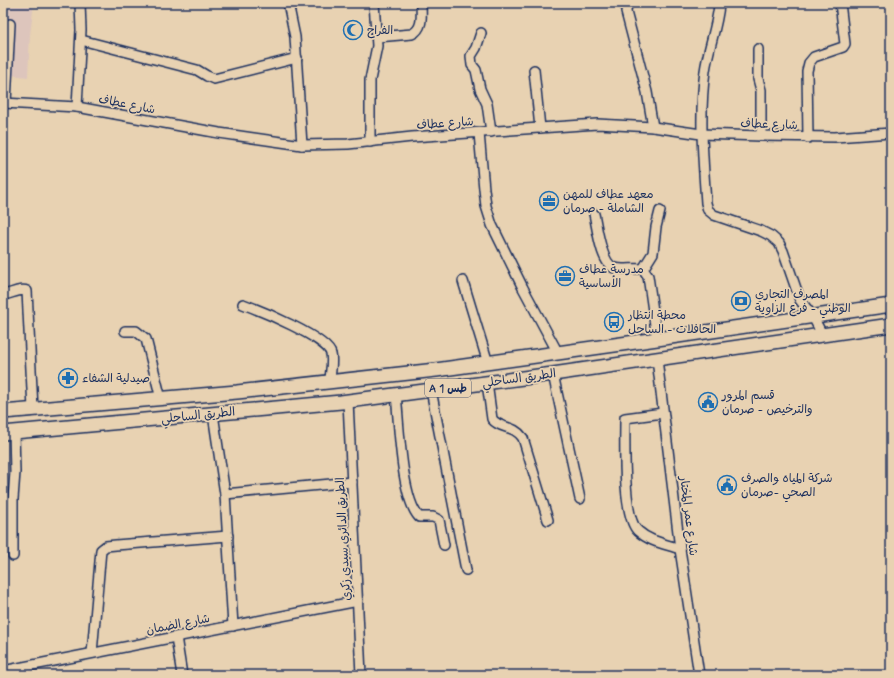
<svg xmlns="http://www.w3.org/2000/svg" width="894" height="678" viewBox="0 0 894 678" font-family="Mynerve,'Playpen Sans Arabic',sans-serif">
<rect width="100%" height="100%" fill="#e8d2b2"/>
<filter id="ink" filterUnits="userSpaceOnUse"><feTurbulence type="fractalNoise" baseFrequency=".025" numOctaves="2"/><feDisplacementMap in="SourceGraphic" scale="8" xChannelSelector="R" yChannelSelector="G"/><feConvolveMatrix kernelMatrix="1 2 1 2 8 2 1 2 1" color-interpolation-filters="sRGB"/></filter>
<g filter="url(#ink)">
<polygon fill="#ddc5bc" points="3,3 34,3 30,35 28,77 10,75 3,82"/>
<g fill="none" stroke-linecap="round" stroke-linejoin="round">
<g stroke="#1b2f5e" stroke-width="12">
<g id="minor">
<polyline points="288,3 295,37 302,145"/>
<polyline points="627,3 626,12 647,92 653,127"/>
<path d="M721,3L719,5C717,27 708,49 705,71C699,115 703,159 706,203L708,210L714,215L761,231L771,236L779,243L783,251L800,300L813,317L823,336"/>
<polyline points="481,33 476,48 471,56 472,65 476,70 480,89 487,104 491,132"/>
<path d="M377,37L412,34C424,28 421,14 421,3"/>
<polyline points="81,40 197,70 207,76 214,79 297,58"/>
<polyline points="758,49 758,79 761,90 761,136"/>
<polyline points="534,70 540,128"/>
<polyline points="3,103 77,107 219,133 302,145 348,144 412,137 597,124 653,127 701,134 761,136 835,137 891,133"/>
<polyline points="6,103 10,24"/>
<polyline points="77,107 81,30 80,3"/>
<polyline points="479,133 484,189 486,206 492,225 523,288 558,353"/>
<polyline points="808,138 807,71 809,63 814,57 843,47 845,44 840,3"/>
<polyline points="370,142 370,80 377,46 374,3"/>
<path d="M594,214C597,226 601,265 615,268C623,270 634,268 643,269L648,276L657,339"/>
<polyline points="643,269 653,253 656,227 660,211"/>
<polyline points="463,281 488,363"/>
<path d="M3,295C11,294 21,288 27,291L33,409"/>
<path d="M243,304C259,310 328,338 331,354C333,362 330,373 330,382"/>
<polyline points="125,331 136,331 146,339 161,399"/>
<polyline points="657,359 680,549 699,675"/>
<polyline points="553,374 580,499"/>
<path d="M487,383L492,419C501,430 513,424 523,438L548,520"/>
<polyline points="431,390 466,570"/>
<path d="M396,394C399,422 401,498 419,517H433L439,520L444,545"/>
<polyline points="348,401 361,675"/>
<path d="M663,413L625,418C625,441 622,517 638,531C650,542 666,544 680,549"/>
<polyline points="213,414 225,494 233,626"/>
<polyline points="225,494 352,482"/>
<polyline points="13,556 13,499 15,472 14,432"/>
<polyline points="176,637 182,675"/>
<polyline points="92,653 101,550 106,546 116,545 228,536"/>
<polyline points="3,671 358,601"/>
</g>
</g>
<g stroke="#1b2f5e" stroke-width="16">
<g id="highway">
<polyline points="3,412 237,392 436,370 657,339 891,305"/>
<polyline points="3,433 341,402 553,374 891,325"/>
</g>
</g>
<use href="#minor" stroke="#e8d2b2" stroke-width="9"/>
<use href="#highway" stroke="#e8d2b2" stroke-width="13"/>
</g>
</g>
<defs>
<g id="mosque-ring" transform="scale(1)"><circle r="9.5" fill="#e8d2b2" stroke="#1f6fb2" stroke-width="1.5"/><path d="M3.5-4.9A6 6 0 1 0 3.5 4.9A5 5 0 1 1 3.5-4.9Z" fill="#1f6fb2"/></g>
<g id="office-ring" transform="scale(1)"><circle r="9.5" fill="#e8d2b2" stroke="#1f6fb2" stroke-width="1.5"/><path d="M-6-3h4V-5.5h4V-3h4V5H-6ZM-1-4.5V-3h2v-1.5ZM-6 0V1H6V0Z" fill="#1f6fb2"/></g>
<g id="bank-ring" transform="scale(1)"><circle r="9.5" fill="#e8d2b2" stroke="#1f6fb2" stroke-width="1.5"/><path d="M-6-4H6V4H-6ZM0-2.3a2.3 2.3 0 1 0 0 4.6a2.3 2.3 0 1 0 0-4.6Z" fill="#1f6fb2"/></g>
<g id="bus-ring" transform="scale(1)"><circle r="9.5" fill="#e8d2b2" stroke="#1f6fb2" stroke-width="1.5"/><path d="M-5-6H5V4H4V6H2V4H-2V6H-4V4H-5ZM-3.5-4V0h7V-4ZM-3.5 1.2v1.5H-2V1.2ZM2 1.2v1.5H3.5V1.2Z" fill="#1f6fb2"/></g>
<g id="pharmacy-ring" transform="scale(1)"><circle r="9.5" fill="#e8d2b2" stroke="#1f6fb2" stroke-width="1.5"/><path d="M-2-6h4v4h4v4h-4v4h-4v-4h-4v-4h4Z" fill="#1f6fb2"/></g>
<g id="civic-ring" transform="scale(1)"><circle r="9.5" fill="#e8d2b2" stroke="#1f6fb2" stroke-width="1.5"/><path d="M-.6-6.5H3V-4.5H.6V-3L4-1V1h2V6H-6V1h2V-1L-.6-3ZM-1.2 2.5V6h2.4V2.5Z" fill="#1f6fb2"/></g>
</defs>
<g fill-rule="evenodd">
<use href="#mosque-ring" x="353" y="30"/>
<use href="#office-ring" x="549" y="201"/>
<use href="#office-ring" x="565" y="276"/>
<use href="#bank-ring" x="741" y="301"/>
<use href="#bus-ring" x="614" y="322"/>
<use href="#pharmacy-ring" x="68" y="378"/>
<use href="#civic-ring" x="708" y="402"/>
<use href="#civic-ring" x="727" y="485"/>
</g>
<g text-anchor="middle" stroke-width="3.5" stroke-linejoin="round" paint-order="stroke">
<rect fill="#e8d2b2" stroke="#586077" stroke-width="1" x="425" y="379" width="46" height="18" rx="3"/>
<g font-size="11" font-weight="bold" fill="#1b2f5e">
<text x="448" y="392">A 1 طس</text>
</g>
<g font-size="12" fill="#1b2f5e" stroke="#e8d2b2" text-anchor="start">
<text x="367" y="34">الفراح</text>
<text x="563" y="198">معهد عطاف للمهن<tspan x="563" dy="14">الشاملة - صرمان</tspan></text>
<text x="579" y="273">مدرسة عطاف<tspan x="579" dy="14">الأساسية</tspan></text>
<text x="755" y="298">المصرف التجاري<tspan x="755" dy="14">الوطني - فرع الزاوية</tspan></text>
<text x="628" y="319">محطة انتظار<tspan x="628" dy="14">الحافلات - الساحل</tspan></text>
<text x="82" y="382">صيدلية الشفاء</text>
<text x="722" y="399">قسم المرور<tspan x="722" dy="14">والترخيص - صرمان</tspan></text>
<text x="741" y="482">شركة المياه والصرف<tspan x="741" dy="14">الصحي -صرمان</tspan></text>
</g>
<g font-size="12" fill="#1b2f5e" stroke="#e8d2b2">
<text transform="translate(127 104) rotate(11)" y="4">شارع عطاف</text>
<text transform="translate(445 123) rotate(-4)" y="4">شارع عطاف</text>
<text transform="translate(769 124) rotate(2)" y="4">شارع عطاف</text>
<text transform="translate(519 378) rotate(-8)" y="4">الطريق الساحلي</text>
<text transform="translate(198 415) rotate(-6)" y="4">الطريق الساحلي</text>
<text transform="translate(689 516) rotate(83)" y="4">شارع عمر المختار</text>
<text transform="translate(343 539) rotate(-93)" y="4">الطريق الدائري سيدي زكري</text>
<text transform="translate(178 624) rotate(-11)" y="4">شارع الضمان</text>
</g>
</g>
<rect width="894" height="678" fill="none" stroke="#e8d2b2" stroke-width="16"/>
<rect x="8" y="8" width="878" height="662" fill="none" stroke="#1b2f5e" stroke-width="1.5" filter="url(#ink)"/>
</svg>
